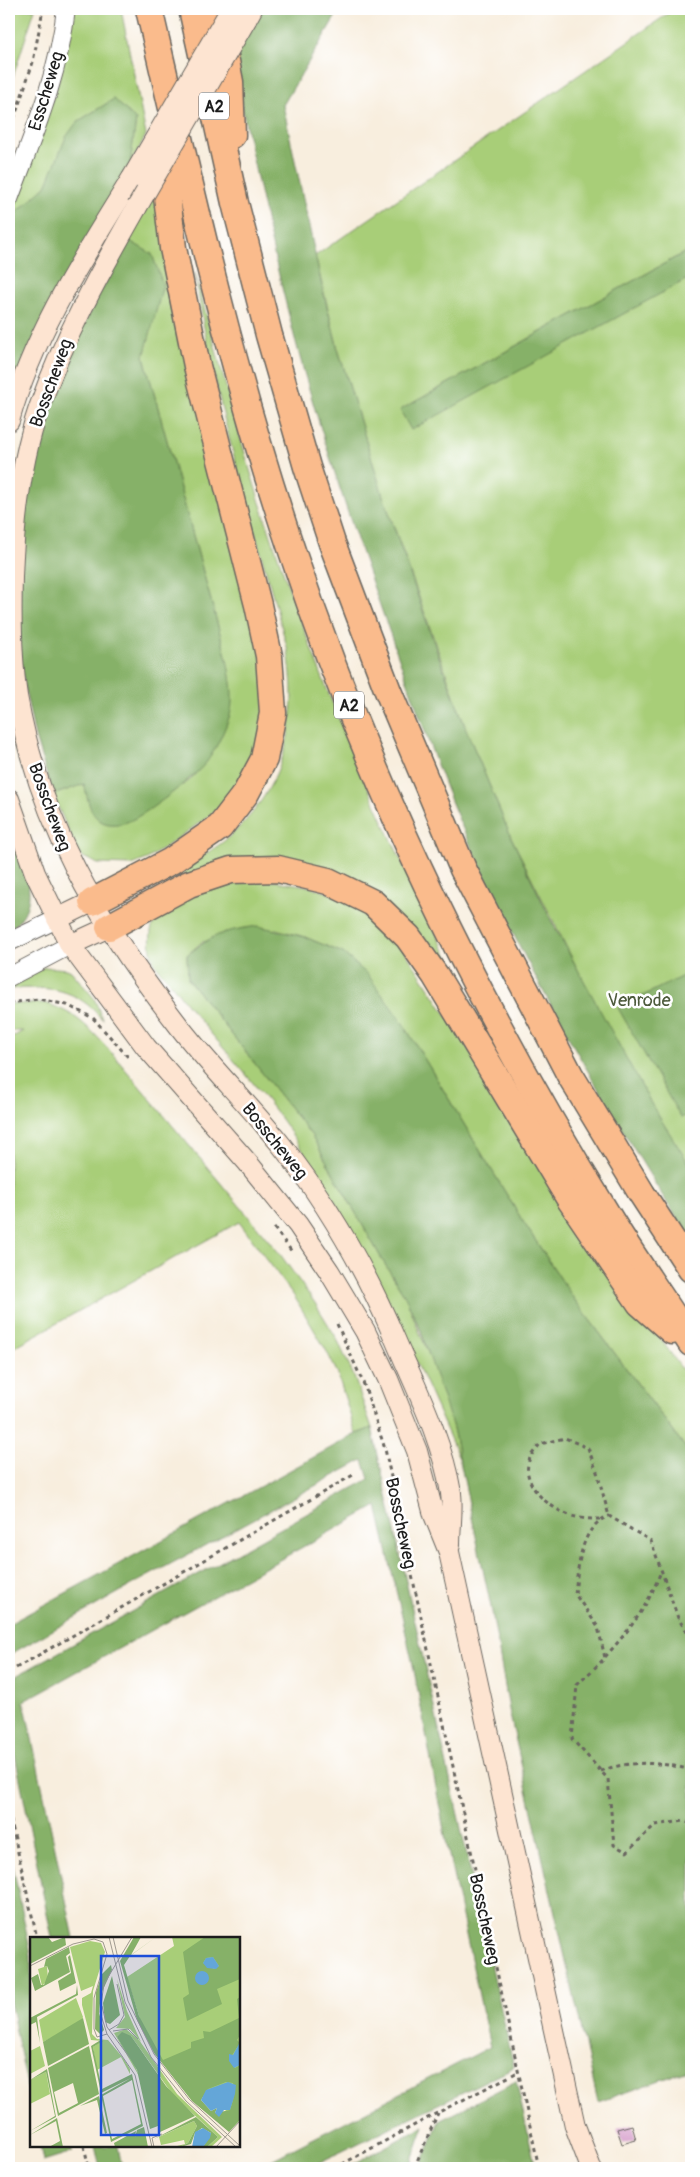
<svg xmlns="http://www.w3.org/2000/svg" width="700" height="2177" viewBox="0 0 700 2177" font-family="Pangolin,sans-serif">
<rect width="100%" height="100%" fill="#fff"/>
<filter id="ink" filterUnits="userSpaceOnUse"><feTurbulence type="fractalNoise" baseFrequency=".02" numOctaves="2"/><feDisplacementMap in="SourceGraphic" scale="10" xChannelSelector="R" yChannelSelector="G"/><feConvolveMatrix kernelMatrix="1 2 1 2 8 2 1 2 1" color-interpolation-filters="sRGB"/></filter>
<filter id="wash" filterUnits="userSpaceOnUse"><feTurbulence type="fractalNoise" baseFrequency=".0096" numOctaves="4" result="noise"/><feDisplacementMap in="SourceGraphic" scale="20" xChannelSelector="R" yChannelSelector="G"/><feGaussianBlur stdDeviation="1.12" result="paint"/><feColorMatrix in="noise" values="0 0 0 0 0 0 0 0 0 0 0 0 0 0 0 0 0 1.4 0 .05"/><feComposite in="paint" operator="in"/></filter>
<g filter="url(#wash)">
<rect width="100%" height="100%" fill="#f8eede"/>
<g fill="#a8ce78" stroke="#62754a">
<polygon points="9,9 35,9 9,89"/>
<polygon points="73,9 121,9 146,135 130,165 136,120 114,99 77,122 46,186 9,219 58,83"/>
<polygon points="675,9 691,9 691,249 400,410 666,290 691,277 691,1178 563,977 578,970 510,835 466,729 383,496 338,349 315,256"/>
<polygon points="157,187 266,645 269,725 231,796 212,814 164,848 147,859 132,865 98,864 79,855 53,795 84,784 93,812 145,811 190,780 206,762 227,659 144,357 128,240"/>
<path d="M195,273C219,360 241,447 270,533C307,644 351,754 401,860C430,922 461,982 490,1043L353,882L181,875C193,858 216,850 231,835C286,786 301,718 287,647C254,524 213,400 195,273Z"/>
<path d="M265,880C285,883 307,884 326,892C353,902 375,921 397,939L616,1276L691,1382V1455L574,1299L522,1220L404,1025L343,953L305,937L276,929L202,942L187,955L188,979L312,1136L383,1261L405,1296L439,1380L453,1428L461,1463C405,1336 349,1204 262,1094C233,1058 201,1024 173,986C167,978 156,968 153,959C150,951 150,940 151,932C153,908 204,890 224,885C238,881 251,881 265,880Z"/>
<path d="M45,967L67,969L71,971L94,998L103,1020C74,986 50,987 9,989V983Z"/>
<path d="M45,1003C75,1013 84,1023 105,1045L280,1254L315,1303L336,1337L353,1374L372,1428L356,1434L337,1372L326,1350L294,1296L239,1222L9,1350V1039L23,1031H9V1004Z"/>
</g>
<g fill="#86b168" stroke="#516642">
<path d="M261,9H340L283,105L323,291L338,349L383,496L438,654L466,729L510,835L553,924L653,1107L691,1167V1241C605,1105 524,967 459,820C437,769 420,716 401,664C366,567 332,470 304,372C275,269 254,164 232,59Z"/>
<polygon points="114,99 136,120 130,165 9,399 9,219 46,186 66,137 77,122"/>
<path d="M128,240L152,254L163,285L144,357L227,659C230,676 235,698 230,715C224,732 216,749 206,763C193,778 146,815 127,822C118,825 105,826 98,819C89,812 87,795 84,784L53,795L35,737L24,684L20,647V534L41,426L60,369Z"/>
<polygon points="691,249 691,277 411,430 400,410"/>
<path d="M9,831C23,864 46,903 9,930Z"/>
<path d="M258,926L305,937L343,953L368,975L404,1025L522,1220L574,1299L691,1455V2069L598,2102L510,1715L492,1612L453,1428L421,1331L405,1296L383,1261L312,1136L188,979L187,955C215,933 224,931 258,926Z"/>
<polygon points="691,972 691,1004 687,1007 691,1015 691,1113 681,1118 618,1008"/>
<polygon points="372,1428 514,2067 308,2168 256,2168 490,2047 447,1846 413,1665 377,1506 24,1701 74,1938 52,1938 9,1725 9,1680 369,1479 363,1460 139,1581 9,1655 9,1624 356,1434"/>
<polygon points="9,1846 31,1955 31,2105 9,1997"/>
<polygon points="516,2081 536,2168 422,2168 423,2161 439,2121"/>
<polygon points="424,2126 413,2157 411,2168 346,2168"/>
<polygon points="40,2146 71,2146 72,2152 43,2161"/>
<polygon points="95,2146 118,2146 122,2168 100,2168"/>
</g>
<g id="blocks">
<polygon fill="#d59dca" points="632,2125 636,2140 622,2144 617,2129"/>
</g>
</g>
<g filter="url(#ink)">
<use href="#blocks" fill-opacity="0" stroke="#696660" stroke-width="1"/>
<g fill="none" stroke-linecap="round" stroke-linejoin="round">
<g stroke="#696660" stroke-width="20">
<g id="tertiary">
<path d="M9,199C32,138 59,75 66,9"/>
<polyline points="9,942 57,919"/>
<polyline points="9,977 70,945"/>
</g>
</g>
<g stroke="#696660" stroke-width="22">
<g id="secondary">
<polyline points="246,20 252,9"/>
<path d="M137,207C100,272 64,337 39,408C21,461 14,520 12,577C11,616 11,657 17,696C39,822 98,921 175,1021C208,1065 248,1103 282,1146C328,1204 366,1271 395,1339C416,1388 442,1439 451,1493C453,1509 450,1528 450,1545"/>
<path d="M9,421C34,332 84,256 132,178"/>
<polyline points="9,799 35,873 70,945 146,1047 248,1163 298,1225 329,1271 365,1331 388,1379 417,1451 434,1515 449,1552 575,2126 591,2168"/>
<polyline points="57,919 92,902"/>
<polyline points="70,945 109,927"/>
</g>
</g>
<g stroke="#696660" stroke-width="29">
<g id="motorway">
<path d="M149,9C191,191 232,374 292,551C370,786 481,1011 611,1221C636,1262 665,1302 691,1343"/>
<polyline points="192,9 235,203 269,335 307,467 332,543 388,691 463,869 570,1075 642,1194 691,1269"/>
<polyline points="216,9 230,82 232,135"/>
<polyline points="92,902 171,861 220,827 246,793 264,759 273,713 269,656 258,605 197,366 173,248 161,144"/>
<polyline points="109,927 189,884 231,870 278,869 328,881 373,903 408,937 435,975 571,1201 640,1303 672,1331"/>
</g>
</g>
<g stroke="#696660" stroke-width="3" stroke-dasharray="4 4" stroke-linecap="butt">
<polyline points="9,134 33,62 43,9"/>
<polyline points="9,1003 39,999 67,1005 93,1018 129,1058"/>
<polyline points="274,1228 293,1253"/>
<polyline points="337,1324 365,1387 385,1449 539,2168"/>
<path d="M600,1519C592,1519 584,1519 576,1517C553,1512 516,1484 531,1456C533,1452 537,1448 540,1444L565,1438L588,1448L597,1472L609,1516"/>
<path d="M691,1639L678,1618L651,1541L609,1516C580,1526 578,1568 575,1594L598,1627L605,1658L577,1685L572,1739L608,1779L614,1845L627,1852L655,1825L684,1821L691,1824"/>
<path d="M605,1657C630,1629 648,1607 661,1571"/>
<polyline points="9,1672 355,1474"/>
<path d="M601,1771C629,1760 663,1762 691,1770"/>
<polyline points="9,1812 37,1938"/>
<polyline points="84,2146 89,2168"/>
<polyline points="335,2168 439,2112 518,2072"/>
<polyline points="417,2168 418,2159 438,2113"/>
</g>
<use href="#tertiary" stroke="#fff" stroke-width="18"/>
<use href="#secondary" stroke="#fde4d1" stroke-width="20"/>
<use href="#motorway" stroke="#fabb8c" stroke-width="26"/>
<g stroke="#696660" stroke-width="22" stroke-linecap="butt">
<g id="secondary-bridge">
<polyline points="132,178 231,9"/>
<polyline points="137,207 246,20"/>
</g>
</g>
<use href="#secondary-bridge" stroke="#fde4d1" stroke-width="20"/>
</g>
</g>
<g text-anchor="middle" stroke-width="5" stroke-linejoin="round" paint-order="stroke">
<g fill="#fff" stroke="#606060" stroke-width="1">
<rect x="199" y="92.5" width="30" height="27" rx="4"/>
<rect x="334" y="691.5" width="30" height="27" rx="4"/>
</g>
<g font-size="16" font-weight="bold" fill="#1c1c1c">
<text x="214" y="112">A2</text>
<text x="349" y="711">A2</text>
</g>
<g font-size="18" fill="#1c1c1c" stroke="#fff">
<text transform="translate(46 91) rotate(-73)" y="6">Esscheweg</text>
<text transform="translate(51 383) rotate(-70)" y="6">Bosscheweg</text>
<text transform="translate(50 807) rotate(70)" y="6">Bosscheweg</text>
<text transform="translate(275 1141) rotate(51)" y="6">Bosscheweg</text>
<text transform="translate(401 1523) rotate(78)" y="6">Bosscheweg</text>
<text transform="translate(485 1919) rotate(78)" y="6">Bosscheweg</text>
</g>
<g font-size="18" fill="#4d5a3c" stroke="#fff">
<text x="639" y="1006">Venrode</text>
</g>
</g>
<g transform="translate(30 1937)">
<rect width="210" height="210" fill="#f8eede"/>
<path d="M142,0H210V183L142,138L117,100L109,79L97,40L144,9ZM60,4L71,6L75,15L63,54L62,97L67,102L78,103L94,122L100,132V137L91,120L67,133L63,110L72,104L61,103L52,68V61L61,56L63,49L51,54L40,10ZM17,29L18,43L12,49L8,32ZM87,42L97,74L111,105L100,92L86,91L95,80ZM46,61L53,80L51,85L13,105L9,83ZM96,92L109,103L147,157L192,200L181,210H177L188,200L143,158L101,99L87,100L104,126L109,139L84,96ZM10,109L15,129L0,137V114ZM16,135L20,157L0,167V143ZM164,184L167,189L158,206L150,210H143L155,207L154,203L131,208L129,200Z" fill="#a8ce78"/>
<path d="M0,0H18L22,5L35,0L36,8L0,27ZM104,0H111L101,18L126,0L100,19L94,28L109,79L133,123L161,111V105L174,101L173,94L180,95L209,81L207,62L210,60V98L207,103L210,106L199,123L205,131L210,128V183L199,195L162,164L124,116L107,83L90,24ZM196,145L203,146L205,152L203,163L200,173L185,176L187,171L181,174L171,163L178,152ZM175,0H210V42L187,52L192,67L157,84L153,61L159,57L153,15ZM183,20L189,29L184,32L173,26L176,21ZM39,10L40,16L36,19L40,35L5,54L1,41L8,37L11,48H14L19,34L17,29L14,30L16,22ZM40,18L46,46L30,54L28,44L41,36L38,20ZM81,28L82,33L71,57L69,76L74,93L70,97L65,92L66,55L72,37ZM82,39L90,78L80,87L75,85L73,66ZM47,48L48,58L7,80L10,106L6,85L0,88V81L46,57ZM53,81L59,107L18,129L13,105ZM92,95L101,99L136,149L165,179L130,195L128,189L120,192L107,133L87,100ZM69,104H73L63,110L72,152L102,137L113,189L81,205L71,158L101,141L71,156L61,109ZM102,143L111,187L82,202L73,159ZM59,109L69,157L28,179L18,131ZM43,146L48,166L29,176L24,155ZM17,132L26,180L0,194L25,179L16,135L0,143ZM69,159L77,196L75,197L67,163L50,169ZM166,180L188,200L177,210H173L181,196L172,191L165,196L161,207L150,210L158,206L167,189L164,184L124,202ZM27,181L33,210H19L30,204L26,184L0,198ZM114,190L118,210H85L84,206L106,194L105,200L107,193Z" fill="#86b168" fill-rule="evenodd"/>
<path d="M183,20L189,29L186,32L177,31L173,26L176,21ZM165 41a7 7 0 1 1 14 0a7 7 0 1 1-14 0ZM210,105V128L204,131L199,124V117L203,118ZM198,145L206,148L205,157L200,173H194L189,180L185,176L187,171L181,174L171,163L176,153ZM173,191L181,196L180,201L173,210H162L165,195Z" fill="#64a6d8"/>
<path fill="none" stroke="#a09a90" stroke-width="1" d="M79,0L95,65L121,120L156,164L206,210M83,0L98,64L124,117L159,162L210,209M102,0L74,47L70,75L77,97L105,138L122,210M0,29L43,7L64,2L73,5L77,17L64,61V92L67,100L77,97M72,69L77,90L100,121M79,93L89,87L94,78L87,47M83,94L98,92L108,102M124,210L122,201L132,197M186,210L210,184"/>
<path fill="#1d4ed8" fill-opacity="0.15" stroke="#1d4ed8" stroke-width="2.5" d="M71,19H129V198H71Z"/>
<rect width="210" height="210" fill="none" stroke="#1c1c1c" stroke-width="2.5"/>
</g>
<rect width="700" height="2177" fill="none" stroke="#fff" stroke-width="30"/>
</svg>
